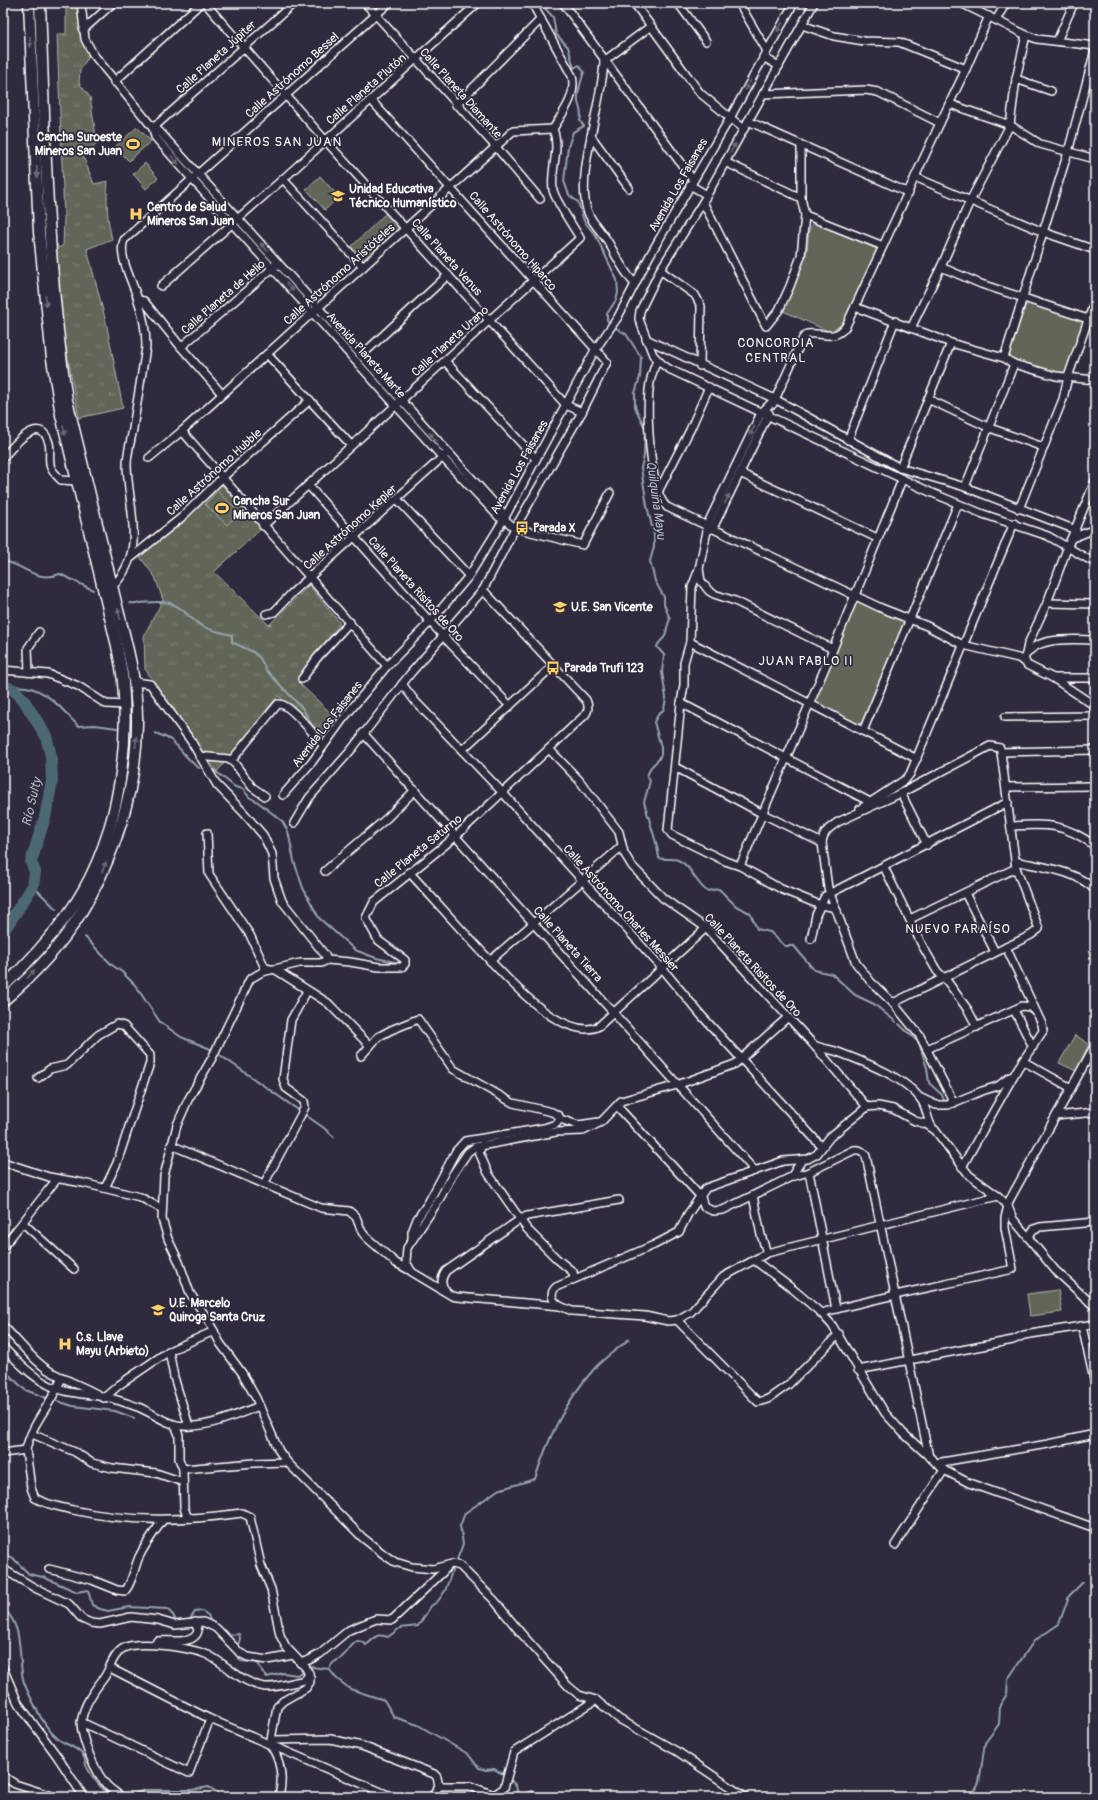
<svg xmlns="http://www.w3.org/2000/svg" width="1098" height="1800" viewBox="0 0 1098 1800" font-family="Pangolin,sans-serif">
<defs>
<pattern id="grass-tufts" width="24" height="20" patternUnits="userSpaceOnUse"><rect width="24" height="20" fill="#626658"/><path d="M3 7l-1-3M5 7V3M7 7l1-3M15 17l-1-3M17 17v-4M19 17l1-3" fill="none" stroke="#7a7d71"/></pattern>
</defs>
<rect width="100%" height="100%" fill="#2f2a3d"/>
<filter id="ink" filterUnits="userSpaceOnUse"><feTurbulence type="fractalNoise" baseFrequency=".025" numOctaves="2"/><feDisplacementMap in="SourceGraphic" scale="8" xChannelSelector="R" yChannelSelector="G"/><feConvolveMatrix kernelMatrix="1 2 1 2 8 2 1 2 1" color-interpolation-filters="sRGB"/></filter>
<g filter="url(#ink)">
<g fill="url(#grass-tufts)" stroke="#b0b2ac">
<path d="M66,3H78L84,43L89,56L80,70L79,83L90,97L97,143L83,156L94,184L108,181C106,201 107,219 112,239L87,249L106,322L123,408L79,418L63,331L56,243L59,248L63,245L64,218L57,34H66Z"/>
<polygon points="221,484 262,528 214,572 269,625 309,585 340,623 298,682 337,719 324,735 278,696 217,772 145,669 144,635 163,600 155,577 140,557"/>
</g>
<g fill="#626658" stroke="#b0b2ac">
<polygon points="137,127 151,141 129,161 115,147"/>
<polygon points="145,163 158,178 146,189 133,174"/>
<polygon points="320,176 339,197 325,210 306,189"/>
<polygon points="386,213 401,227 363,261 350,248"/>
<path d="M813,223H816L877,249L843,322L833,331H828L783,311C792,291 802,271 807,249C809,241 807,228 813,223Z"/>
<polygon points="1027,302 1084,320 1067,373 1057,373 1013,361 1009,354"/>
<polygon points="217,491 239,512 227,525 205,504"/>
<polygon points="860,600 904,620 905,623 864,723 858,724 817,706 814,702 855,603"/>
<polygon points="1075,1035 1089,1044 1076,1071 1059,1063"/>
<polygon points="1058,1290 1062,1312 1030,1316 1027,1294"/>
</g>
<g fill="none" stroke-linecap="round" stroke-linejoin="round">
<g stroke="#94a4ac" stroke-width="2">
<path d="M540,3L553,17L556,34L568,47L574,68L579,65L584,72C581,81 577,92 578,102C580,110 582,112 580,121L584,126L573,132L568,147L564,181L569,195L578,202L584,221L596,236L617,280L618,293L616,300L607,314V320L614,327L626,334L641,357L640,377L635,393V407L645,428L644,456L641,468L647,506L654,535V547L650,561L655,581L664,597V604L670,619C667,625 667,630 665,636C663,640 658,642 657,647L664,655L662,672L666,698L664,709L658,715L654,722L661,747V754L659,759L651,767L647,776L650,781L644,802L657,846L659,858C664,860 673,858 678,860C692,866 695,883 707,891L719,889L736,906L750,913L757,929L770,932L785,946H794L814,970L832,974L855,995L874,1004L896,1022"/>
<path d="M3,561C26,565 35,583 60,574L93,590"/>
<path d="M130,603C144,604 156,600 170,603C184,607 190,620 202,626C211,631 222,632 232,635V642L253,652L260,658L266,670L303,709L315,731L326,735"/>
<path d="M5,687C12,687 20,686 26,687C47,690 64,711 78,726L95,725L117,728"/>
<path d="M155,733C160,735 167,737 172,741C182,750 188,761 199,768"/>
<polyline points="214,770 235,787 243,789 249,797 258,802 282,821 288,831 294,861 303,888 319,918 355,950 376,958 395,962"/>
<polyline points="33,886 56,909"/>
<polyline points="85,937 112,965 122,972 135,985 160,1022 181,1037 213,1050"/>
<polyline points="899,1024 919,1043 927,1068 929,1083 942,1095 944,1100"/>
<polyline points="217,1053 324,1128 334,1137"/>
<polyline points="3,1369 25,1390 47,1398"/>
<polyline points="57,1401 73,1406 115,1411 134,1418"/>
<polyline points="3,1557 7,1556 13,1558 29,1574 43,1577 77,1592 88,1590 92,1605 100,1609 108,1611 129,1607 167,1609 173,1615 177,1623"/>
<path d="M456,1562L463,1544L460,1526L465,1513L498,1490L535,1479C548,1438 565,1402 594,1369C603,1358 618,1349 629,1339"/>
<path d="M3,1608C24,1626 18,1654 23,1679C25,1687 30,1696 34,1704C40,1717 49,1733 61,1741C68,1745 77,1748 82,1754C85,1757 85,1761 86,1765C89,1773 105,1795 113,1797"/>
<polyline points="190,1619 195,1612 202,1611 208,1615 210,1620"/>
<polyline points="231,1635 239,1634 240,1639 237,1647"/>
<polyline points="236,1655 241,1661 258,1663 263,1673 267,1677 283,1673 297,1675 304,1671"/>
<path d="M311,1667L329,1669C334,1659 337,1662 343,1656C348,1651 351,1645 357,1641L363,1642L366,1645C377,1638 372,1633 388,1637L400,1628L418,1626L431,1606L438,1601L445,1591L454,1566"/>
<polyline points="329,1669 336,1678 350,1689 384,1700 394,1717 418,1725 468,1754 479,1768 486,1770 494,1769 505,1775"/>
<polyline points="509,1778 516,1786 518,1795 521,1797 532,1791 536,1793"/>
<polyline points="125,1797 145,1790 191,1790 209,1787 215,1791 219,1797"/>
<polyline points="972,1797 979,1783 985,1743 999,1724 1000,1705 1007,1694 1008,1679 1034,1641 1059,1624 1069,1596 1083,1582"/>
</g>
<polyline stroke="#4d6775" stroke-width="12" points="3,686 14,690 23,699 46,736 51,756 52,781 45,817 31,862 35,872 33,886 3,932"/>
<g stroke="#fff" stroke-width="10">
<g id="minor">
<polyline points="81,3 85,39 93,54 153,128 160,132 198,174 503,513 504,519"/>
<polyline points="205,3 325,140 566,405 582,412"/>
<polyline points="365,3 496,147 540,199"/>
<polyline points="563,3 693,180"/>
<polyline points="634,3 700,93 744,129"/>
<polyline points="678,3 706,41"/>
<polyline points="739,3 767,51"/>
<polyline points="814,3 703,202 660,270 640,311 639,319 653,355 662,364 669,369 930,492 983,514 1048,536 1095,563"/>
<polyline points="961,3 1026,35 1037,39 1095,46"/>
<polyline points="996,20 1006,3"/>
<polyline points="802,25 834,36 864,41 899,42 966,69"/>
<polyline points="83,30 113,3"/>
<polyline points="1057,41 1074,3"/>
<polyline points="763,57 779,66"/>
<path d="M604,61C603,101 573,181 589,215C594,224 601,232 607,240C616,255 622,270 635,284"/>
<polyline points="604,61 651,26"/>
<polyline points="1016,79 1051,91"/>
<polyline points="114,82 201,3"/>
<polyline points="763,94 866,90 878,92 940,123"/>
<polyline points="950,104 1010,125 1040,144 1095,159"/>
<polyline points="456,105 541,19"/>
<polyline points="748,121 909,193"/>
<polyline points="153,128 155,137 192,179 442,457 499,517 504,519 515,528 583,545 610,493"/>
<polyline points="153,128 294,3"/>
<polyline points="591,136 629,188"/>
<polyline points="725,162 801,198"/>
<polyline points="915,177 1043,232 1095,250"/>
<polyline points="283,179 363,267"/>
<polyline points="690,185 707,195"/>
<polyline points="703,202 766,326 779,310 790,286 801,256 805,215 801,198 801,145"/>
<polyline points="805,215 883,246"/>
<polyline points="941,267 981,284 1088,319"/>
<polyline points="660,270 695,295 701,306 700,366"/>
<polyline points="161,286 283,179 478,3"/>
<polyline points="138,300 144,301 181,347 222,394"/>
<polyline points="855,307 951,343 1004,358 1014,364 1056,376 1095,380"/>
<polyline points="911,328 941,267 970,201 1010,125 1016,79 1026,35"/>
<polyline points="646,339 775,399 900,468 965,487 1076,530"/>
<polyline points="181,347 275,266"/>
<polyline points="267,354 351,445"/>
<polyline points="361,356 448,275"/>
<polyline points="1004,358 1068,152 1095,50"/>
<path d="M657,360C653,370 650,379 649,390C647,414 649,491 667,507L881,608L927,626L963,645L1018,658L1025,662"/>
<polyline points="445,361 536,459"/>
<polyline points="775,399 761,413 707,525 707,531 699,569 692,587 690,642 684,663 684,685 681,703 668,830 672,835 725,861 740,866 781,889 820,905 832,907 837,911"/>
<polyline points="928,399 990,428 1043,447"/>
<path d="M773,404L803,338L807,334C824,332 834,342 846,326L940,123L966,69L989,16"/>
<polyline points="182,431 387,666"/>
<polyline points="848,440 895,321"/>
<path d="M3,458C12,447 40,412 49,443C51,450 48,460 51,468C53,472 58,477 61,480L76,481"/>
<polyline points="149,458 182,431 513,131 553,129"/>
<polyline points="900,468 951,343"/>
<polyline points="740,473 877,538"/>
<polyline points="308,485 443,636 510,706"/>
<polyline points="965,487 1014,364"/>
<polyline points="658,492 690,430 709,387"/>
<polyline points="397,499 469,576"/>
<polyline points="1019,509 1063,399 1068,377 1095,300"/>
<path d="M263,526L580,238C574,228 555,200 553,190C550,169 561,149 553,129C563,112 577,96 572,76L532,3"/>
<polyline points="707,531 713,528 769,413"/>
<polyline points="1072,538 1095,529"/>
<polyline points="132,557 181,518 222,478 310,400"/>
<polyline points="699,569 701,581 709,591 714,594 735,601 833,649"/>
<path d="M112,587C148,551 128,509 127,465C127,453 131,440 133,429C137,401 142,374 146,347C146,331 143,315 138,300C134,284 117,256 124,240L389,3"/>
<path d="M483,590L586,700C589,706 589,710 585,715L455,837L374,902L366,918L378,940L405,960V964L402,967H379L350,962L327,960L321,963H300L262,972L250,979L212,1058L188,1100L177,1125L164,1176L162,1219L168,1239L179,1262L190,1293L208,1320L220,1343L242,1373L256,1398L279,1451L287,1462L363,1538L386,1556L395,1562L412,1567L433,1569L452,1564L460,1566L494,1600L520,1632L568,1686L579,1695L596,1700L619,1719L678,1752L745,1797"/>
<polyline points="1047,603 1095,604"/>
<polyline points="266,614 274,612 292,593 446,454"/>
<path d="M1095,640C1074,640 1035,635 1024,658L1027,665L1053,678L1095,706"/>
<polyline points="690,642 917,759"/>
<polyline points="1026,654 1028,644 1047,603 1068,546 1095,481"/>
<polyline points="3,670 48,674 78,686 106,704 125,705"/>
<polyline points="29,672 28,648 39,632"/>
<polyline points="1053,678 1095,678"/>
<polyline points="302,679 317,658 350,622"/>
<polyline points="134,682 150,684 191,741 217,785 244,813 263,835 272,854 274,878 282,901 325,955 327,960"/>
<polyline points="402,684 415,701 502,792 662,968 701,1015 822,1147"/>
<polyline points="681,703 870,802"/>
<polyline points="1005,717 1095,716"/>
<polyline points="863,731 958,504"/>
<polyline points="363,733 755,1171"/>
<polyline points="549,749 579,780 619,832 624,853 632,866 663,898 706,928 812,1043 867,1107"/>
<polyline points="462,750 554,665"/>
<polyline points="199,756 229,759 235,764 252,787 265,796"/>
<path d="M231,761L278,704C289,702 315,736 323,745"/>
<polyline points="675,767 763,814 822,843"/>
<polyline points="1006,787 1095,786"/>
<polyline points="901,793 927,845"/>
<polyline points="283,795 312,762 343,719 387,666 431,621 469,576 504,519 595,350 618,317 650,255 730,118 794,3"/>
<polyline points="860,809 906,779 910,774 1014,523"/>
<polyline points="294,823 309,798 352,749 410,674 483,590 515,528 582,412 607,362 371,100"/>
<path d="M1011,826C1048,824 1064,823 1095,846"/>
<polyline points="207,833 209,874 250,935 265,968 276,970 328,1003 370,1046"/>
<path d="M1015,861C1041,867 1076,870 1095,890"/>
<polyline points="740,866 833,649 902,480"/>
<polyline points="884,867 922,945 937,971 947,981 968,1010 977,1027"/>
<polyline points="325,871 387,818 415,790"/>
<path d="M409,872C442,908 473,944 507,978C520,991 535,1006 551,1016C564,1024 584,1034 599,1026L706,928"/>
<polyline points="965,893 995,952"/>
<polyline points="910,919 1016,868"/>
<polyline points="811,939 816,915 825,896 1008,802"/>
<polyline points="490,961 622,846"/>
<polyline points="893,1003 1031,935 1039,929 1016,868 1001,752"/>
<polyline points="1014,1010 1033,1047"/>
<polyline points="787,1018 735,1064 677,1085 621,1101 601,1122 583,1131 556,1132 475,1147 468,1152 453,1174 439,1200 407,1248 406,1262 412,1272 452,1296 457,1297 560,1306 572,1311 645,1316 668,1321 677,1320 691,1312 723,1277 767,1253 998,1196"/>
<path d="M814,1045C822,1049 830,1049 838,1052C864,1062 906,1077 922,1101C927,1109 927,1119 932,1127"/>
<polyline points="927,1049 1022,1006 1030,1007 1036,1012"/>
<polyline points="361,1056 378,1037 391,1030 418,1019 453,1069 513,1103 552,1112 559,1116 560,1119"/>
<polyline points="1023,1061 1071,1088"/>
<polyline points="38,1078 50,1069 67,1065 98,1035 117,1024 124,1026 150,1055 150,1063 117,1163 105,1188"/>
<polyline points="921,1098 936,1105 948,1105 982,1091 998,1086 1010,1077"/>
<path d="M954,1103L920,1036L893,1003L871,982L856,963L828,888L822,843C823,832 829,828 838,822L901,793L990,746L1000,748L1001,752L1095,750"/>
<path d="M617,1106L701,1197L704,1207L713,1211L723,1210L791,1177L809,1172L854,1150C860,1149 863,1151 866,1156L929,1457"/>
<polyline points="1056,1116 1095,1112"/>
<polyline points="483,1144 479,1152 488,1173 527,1229 557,1259 573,1272 574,1278"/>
<polyline points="171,1145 321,1208 349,1211 356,1217 362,1232 366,1237 396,1263 411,1271"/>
<polyline points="3,1162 49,1177 83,1183 140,1197 162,1209"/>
<polyline points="962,1167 1018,1068 1043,1031 1042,1024 1006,947"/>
<polyline points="809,1172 836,1309"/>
<polyline points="791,1177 802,1160"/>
<polyline points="264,1184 305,1107 304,1101 286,1088 283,1079 291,1020 307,991"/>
<polyline points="753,1196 761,1235 767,1253"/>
<polyline points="23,1223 74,1269"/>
<polyline points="1028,1237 1034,1229 1040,1227 1095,1222"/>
<polyline points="412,1240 412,1232 417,1219 428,1203 456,1151 465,1141 544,1128 556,1124 560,1119 578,1125 599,1122"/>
<polyline points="3,1247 57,1179"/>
<polyline points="754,1260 794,1290 821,1313 832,1325 885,1413 903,1433 944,1470 969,1483 1095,1528"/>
<path d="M446,1291C440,1284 441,1278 446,1271L519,1220L527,1216L619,1200"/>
<path d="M560,1306C552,1301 549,1294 556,1287L654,1245L679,1232L688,1214L706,1188L783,1161L808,1159L817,1154L830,1137L867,1107L878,1106L893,1109L915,1121L926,1124L935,1130L969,1175L998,1196L1008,1206L1013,1219L1055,1270L1095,1307"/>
<path d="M821,1313C884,1296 949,1284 1013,1269L1005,1228V1218L1009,1201L1095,1045"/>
<polyline points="677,1320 758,1402 768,1399 788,1385 839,1334"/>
<path d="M3,1326C18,1340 30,1358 48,1370C66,1381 86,1387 104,1398L119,1385L169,1351L214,1331"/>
<polyline points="1082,1326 1095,1384"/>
<path d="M3,1347C16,1360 30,1375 47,1384C66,1395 88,1393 109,1398C119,1400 129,1404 138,1407C153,1413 167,1425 183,1426C207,1428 237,1415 259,1406"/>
<polyline points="169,1351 174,1377 189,1426"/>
<polyline points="858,1370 1013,1340 1024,1335 1095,1324"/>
<path d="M62,1377C53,1403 31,1423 26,1450L31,1488L35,1498C47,1505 60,1507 73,1510C129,1523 185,1521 242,1513L250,1517L261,1565L271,1589L280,1635L286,1647L306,1668L310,1677V1682L306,1688L283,1701L277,1707L270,1745C280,1757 284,1779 279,1795"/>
<polyline points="175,1425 179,1435 179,1459 183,1469 184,1508 187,1516 191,1518"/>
<polyline points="32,1434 75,1452 92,1463 112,1468 156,1473 183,1482"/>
<polyline points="3,1453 26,1450"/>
<polyline points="936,1463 1048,1444 1095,1434"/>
<polyline points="183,1469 254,1463 287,1462"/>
<polyline points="895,1545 944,1470"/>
<polyline points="3,1569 35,1588 69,1604 82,1619 91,1623 100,1624 131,1617 158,1620 175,1625 203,1622 216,1628 240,1653 248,1657 267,1660 293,1655"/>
<path d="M49,1569L92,1580L117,1590L125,1591C133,1582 134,1568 139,1557C145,1544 155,1531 163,1520"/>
<path d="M157,1641C169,1639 194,1646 198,1631L195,1622"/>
<polyline points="300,1663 309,1660 320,1654 349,1630 376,1619 392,1620 443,1572 449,1565"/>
<polyline points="3,1668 18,1703 57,1756 84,1797"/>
<polyline points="110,1668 210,1719 393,1797"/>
<polyline points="81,1722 189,1773 210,1719"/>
<polyline points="271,1740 330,1739 362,1746 434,1774 437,1777 439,1786 432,1797"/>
<polyline points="3,1776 15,1784 55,1797"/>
<polyline points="439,1786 470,1786 494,1795 504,1788 514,1752 596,1700"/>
<path d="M121,1797C116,1792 109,1789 105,1783C95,1771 85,1746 82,1731C78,1713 92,1693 103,1679C110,1670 112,1656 122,1649C136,1639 192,1648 208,1655C227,1664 242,1684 265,1687C277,1688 290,1683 301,1681L306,1679L309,1673"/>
</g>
</g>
<g stroke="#fff" stroke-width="13">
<g id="highway">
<path d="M3,987C27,964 49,940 68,914C115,849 130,760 123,682C122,670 119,658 117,646L61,415L52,359L39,232L29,3"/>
<path d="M3,1001C31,977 59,948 79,916C115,858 138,786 137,718C137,675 123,632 113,590C98,527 82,463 67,400C47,268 45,136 40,3"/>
</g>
</g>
<use href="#minor" stroke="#2f2a3d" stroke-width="7"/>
<use href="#highway" stroke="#2f2a3d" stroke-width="10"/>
</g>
<defs><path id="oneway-solid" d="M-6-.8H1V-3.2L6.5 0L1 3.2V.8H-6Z"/></defs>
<g fill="#6d6a77">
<use href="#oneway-solid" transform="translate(780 27) rotate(120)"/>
<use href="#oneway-solid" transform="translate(30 42) rotate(87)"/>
<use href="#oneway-solid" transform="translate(748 85) rotate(119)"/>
<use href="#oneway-solid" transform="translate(733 148) rotate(-61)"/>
<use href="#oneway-solid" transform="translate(175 160) rotate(49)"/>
<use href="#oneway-solid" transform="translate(37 172) rotate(87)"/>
<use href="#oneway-solid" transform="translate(264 247) rotate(-132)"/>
<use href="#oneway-solid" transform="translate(290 287) rotate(48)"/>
<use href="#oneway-solid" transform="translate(46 301) rotate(84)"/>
<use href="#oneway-solid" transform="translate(64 430) rotate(77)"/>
<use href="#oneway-solid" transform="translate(752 431) rotate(116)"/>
<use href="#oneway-solid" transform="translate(433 437) rotate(-132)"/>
<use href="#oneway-solid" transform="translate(727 499) rotate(-64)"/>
<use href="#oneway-solid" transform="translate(119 614) rotate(-104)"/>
<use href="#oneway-solid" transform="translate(136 742) rotate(-85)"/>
<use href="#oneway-solid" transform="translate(104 867) rotate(-68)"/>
<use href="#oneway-solid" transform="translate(31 974) rotate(-47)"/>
</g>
</g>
<defs>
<g id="stadium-bare" transform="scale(1.08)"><path d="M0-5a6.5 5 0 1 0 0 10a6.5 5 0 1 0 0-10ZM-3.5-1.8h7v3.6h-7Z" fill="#ffd166" stroke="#2f2a3d" stroke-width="2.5" paint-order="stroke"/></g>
<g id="school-bare" transform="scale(1.08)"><path d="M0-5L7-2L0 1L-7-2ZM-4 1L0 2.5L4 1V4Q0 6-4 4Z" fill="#ffd166" stroke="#2f2a3d" stroke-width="2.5" paint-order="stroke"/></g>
<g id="hospital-bare" transform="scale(1.08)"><path d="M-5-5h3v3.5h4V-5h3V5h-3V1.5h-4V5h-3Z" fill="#ffd166" stroke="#2f2a3d" stroke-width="2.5" paint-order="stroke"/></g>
<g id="bus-bare" transform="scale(1.08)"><path d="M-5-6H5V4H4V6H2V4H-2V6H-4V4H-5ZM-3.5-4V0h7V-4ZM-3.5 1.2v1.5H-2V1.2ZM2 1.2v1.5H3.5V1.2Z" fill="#ffd166" stroke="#2f2a3d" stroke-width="2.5" paint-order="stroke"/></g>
</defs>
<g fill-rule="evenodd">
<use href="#stadium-bare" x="133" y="144"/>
<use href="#school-bare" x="338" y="196"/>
<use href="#hospital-bare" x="136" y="214"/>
<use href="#stadium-bare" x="222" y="508"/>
<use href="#bus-bare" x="522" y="528"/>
<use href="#school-bare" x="560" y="607"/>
<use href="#bus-bare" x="553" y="668"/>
<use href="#school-bare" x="158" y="1310"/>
<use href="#hospital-bare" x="65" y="1344"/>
</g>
<g text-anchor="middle" stroke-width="3.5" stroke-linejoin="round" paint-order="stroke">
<g font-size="12" fill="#fff" stroke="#2f2a3d">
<text transform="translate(216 57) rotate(-42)" y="4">Calle Planeta Júpiter</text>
<text transform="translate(292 75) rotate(-42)" y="4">Calle Astrónomo Bessel</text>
<text transform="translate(366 89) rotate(-41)" y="4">Calle Planeta Plutón</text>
<text transform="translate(461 93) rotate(48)" y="4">Calle Planeta Diamante</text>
<text transform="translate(678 185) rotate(-60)" y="4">Avenida Los Faisanes</text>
<text transform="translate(513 241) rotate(49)" y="4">Calle Astrónomo Hiparco</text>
<text transform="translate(447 257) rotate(48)" y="4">Calle Planeta Venus</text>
<text transform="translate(339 274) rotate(-42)" y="4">Calle Astrónomo Aristóteles</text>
<text transform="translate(223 297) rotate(-41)" y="4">Calle Planeta de Helio</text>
<text transform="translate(450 341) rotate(-42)" y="4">Calle Planeta Urano</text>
<text transform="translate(366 355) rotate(48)" y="4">Avenida Planeta Marte</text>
<text transform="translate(519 467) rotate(-61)" y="4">Avenida Los Faisanes</text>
<text transform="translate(214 472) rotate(-42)" y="4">Calle Astrónomo Hubble</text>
<text transform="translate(350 527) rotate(-42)" y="4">Calle Astrónomo Kepler</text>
<text transform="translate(416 589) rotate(48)" y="4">Calle Planeta Risitos de Oro</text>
<text transform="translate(327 724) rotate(-52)" y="4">Avenida Los Faisanes</text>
<text transform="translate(418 851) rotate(-39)" y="4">Calle Planeta Saturno</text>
<text transform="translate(621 908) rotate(48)" y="4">Calle Astrónomo Charles Messier</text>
<text transform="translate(568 944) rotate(48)" y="4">Calle Planeta Tierra</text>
<text transform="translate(753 965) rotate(47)" y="4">Calle Planeta Risitos de Oro</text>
</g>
<g font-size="12" font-weight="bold" fill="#fff" stroke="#2f2a3d" text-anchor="start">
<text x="122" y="141" text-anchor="end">Cancha Suroeste<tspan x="122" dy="14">Mineros San Juan</tspan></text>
<text x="349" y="193">Unidad Educativa<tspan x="349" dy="14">Técnico Humanístico</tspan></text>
<text x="147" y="211">Centro de Salud<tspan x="147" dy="14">Mineros San Juan</tspan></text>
<text x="233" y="505">Cancha Sur<tspan x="233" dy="14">Mineros San Juan</tspan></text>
<text x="533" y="532">Parada X</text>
<text x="571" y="611">U.E. San Vicente</text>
<text x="564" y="672">Parada Trufi 123</text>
<text x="169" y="1307">U.E. Marcelo<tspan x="169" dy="14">Quiroga Santa Cruz</tspan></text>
<text x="76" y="1341">C.s. Llave<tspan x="76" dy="14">Mayu (Arbieto)</tspan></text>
</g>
<g font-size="13" letter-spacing="1" fill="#fff" stroke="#2f2a3d">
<text x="277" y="146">MINEROS SAN JUAN</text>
<text x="776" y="347">CONCORDIA<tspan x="776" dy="15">CENTRAL</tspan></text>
<text x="806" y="665">JUAN PABLO II</text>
<text x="958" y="933">NUEVO PARAÍSO</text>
</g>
<g font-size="13" font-style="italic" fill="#afbbc1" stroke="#2f2a3d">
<text transform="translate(657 500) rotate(82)" y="5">Quilquiña Mayu</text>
<text transform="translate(31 802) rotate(-77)" y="5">Río Sulty</text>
</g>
</g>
<rect width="1098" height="1800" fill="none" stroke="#2f2a3d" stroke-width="16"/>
<rect x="8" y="8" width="1082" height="1784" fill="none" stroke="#fff" stroke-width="1.5" filter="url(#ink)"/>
</svg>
